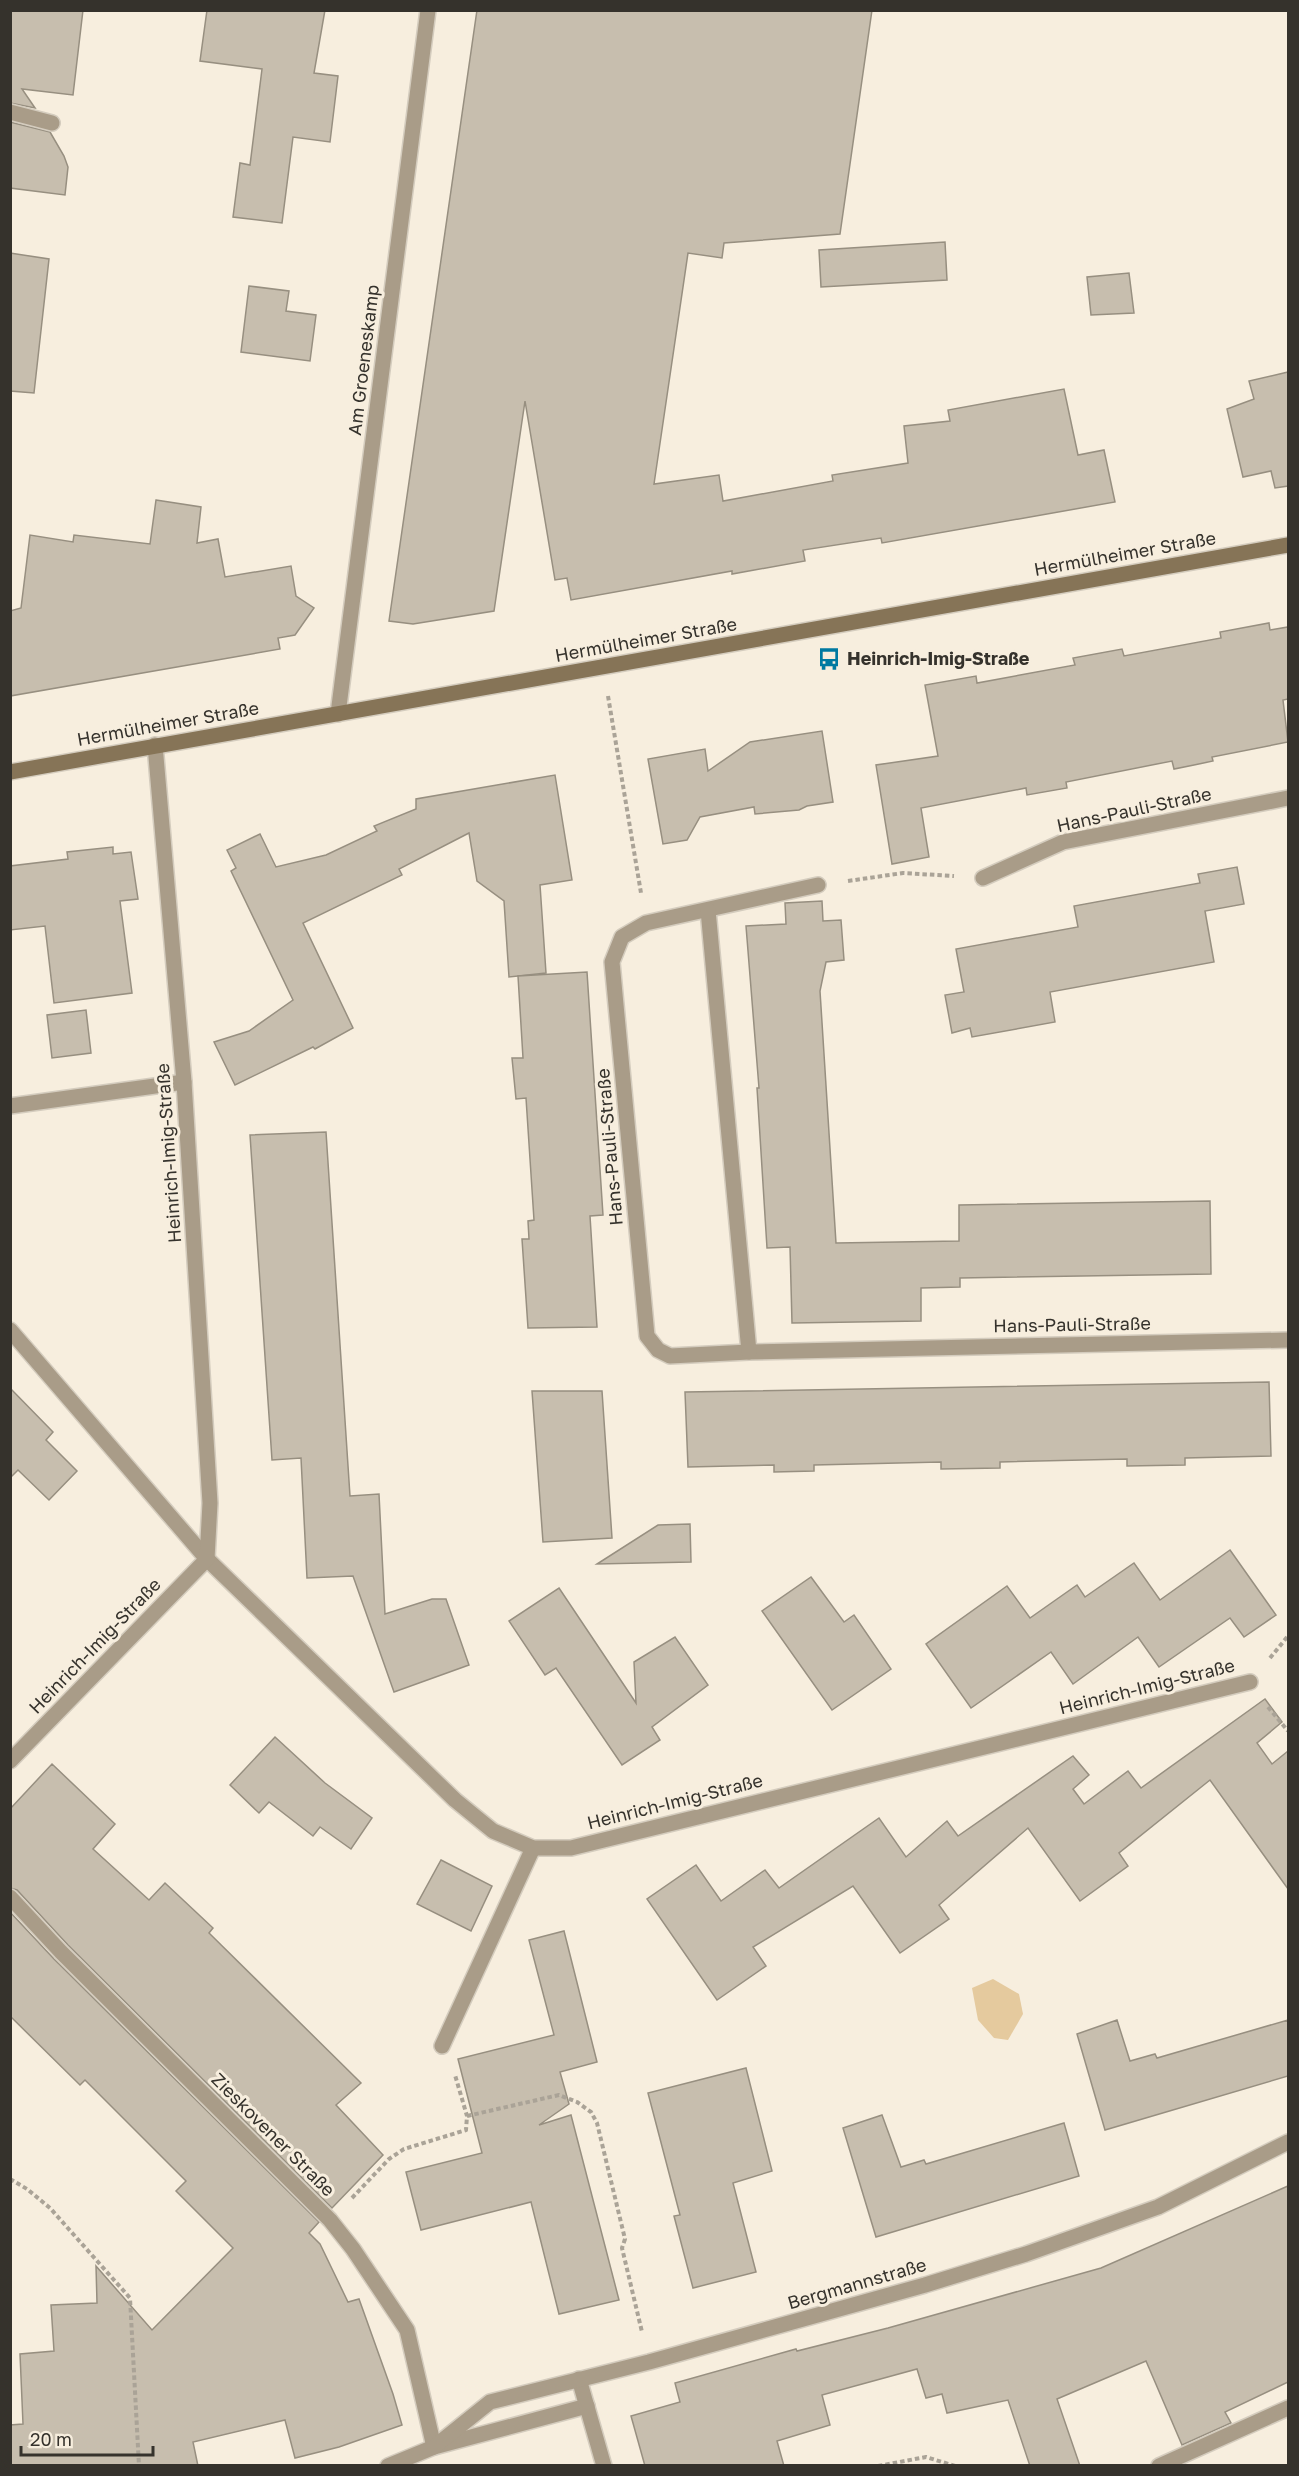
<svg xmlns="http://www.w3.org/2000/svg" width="1299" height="2476" viewBox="0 0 1299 2476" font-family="'Golos Text',sans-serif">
<rect width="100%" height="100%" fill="#f7eede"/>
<polygon fill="#e5ca9e" points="993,1979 1019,1994 1023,2014 1008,2040 994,2038 978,2020 972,1988"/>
<g fill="#c7beae" stroke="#978f80" stroke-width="1.5">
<polygon points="10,10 83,10 73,95 22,89 35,108 10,103"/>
<polygon points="207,10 325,10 314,73 338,76 330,142 293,137 282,223 233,217 240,163 250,165 262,69 200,61"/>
<polygon points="477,10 872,10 840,234 724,243 722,258 688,253 654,484 719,475 723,501 833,481 832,475 908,463 904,426 950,421 948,410 1064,389 1078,455 1104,450 1115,502 882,543 881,538 803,550 805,561 732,574 732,571 571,600 567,578 555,580 525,401 494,611 413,624 389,621"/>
<polygon points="10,122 50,132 64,156 68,167 65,195 10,188"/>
<polygon points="945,242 947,280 821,287 819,250"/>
<polygon points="10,253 49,259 34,393 10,391"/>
<polygon points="1129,273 1134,313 1091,315 1087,277"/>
<polygon points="249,286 289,291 286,311 316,315 310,361 241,352"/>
<polygon points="1288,372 1288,486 1275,488 1271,471 1243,477 1227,409 1254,399 1249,381"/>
<polygon points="156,500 201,507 197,543 218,539 225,577 291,566 296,596 314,608 295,635 278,638 280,649 10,696 10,611 21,608 30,535 73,542 74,535 150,544"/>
<polygon points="1269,623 1270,630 1288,627 1288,699 1283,700 1288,742 1212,757 1213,761 1194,765 1174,769 1172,761 1066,782 1067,788 1027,795 1026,788 921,808 929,857 892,864 876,765 938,756 925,685 976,676 977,683 1075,665 1073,658 1122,649 1124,656 1221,638 1220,632"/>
<polygon points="822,731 833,802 807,806 799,810 755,814 754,807 700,817 687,840 663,844 648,759 705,749 708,771 750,742"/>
<polygon points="555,775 572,880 540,885 546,973 509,977 504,901 477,881 469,833 399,869 402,875 303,923 353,1028 315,1049 313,1047 235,1085 214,1042 249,1031 293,1000 231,871 236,868 227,850 260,834 276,867 326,855 377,831 374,826 416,809 416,799"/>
<polygon points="113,847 113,854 131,852 138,899 120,901 132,993 54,1003 45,926 10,930 10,866 68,859 67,852"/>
<polygon points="1237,867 1244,904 1205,911 1214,962 1050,992 1055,1022 972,1037 970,1028 952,1033 945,995 964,992 956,949 1078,927 1074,906 1200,883 1198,874"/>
<polygon points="822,901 823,921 841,920 844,960 826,962 820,991 836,1243 959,1241 959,1205 1210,1201 1211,1274 960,1278 960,1287 921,1288 921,1321 792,1323 790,1247 767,1248 757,1088 759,1088 746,926 786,924 785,903"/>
<polygon points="587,972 603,1215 590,1216 597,1327 528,1328 522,1239 529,1239 528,1221 534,1220 526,1098 516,1099 512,1058 523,1058 518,976"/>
<polygon points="86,1010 91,1053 52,1058 47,1015"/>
<polygon points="326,1132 350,1496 379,1494 385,1614 432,1599 446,1599 469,1665 394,1692 353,1576 307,1578 301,1458 272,1460 250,1135"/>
<polygon points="1269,1382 1271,1456 1185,1458 1185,1465 1127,1466 1127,1459 1000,1462 1000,1468 941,1469 941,1462 814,1465 814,1471 774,1472 774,1465 688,1467 685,1392"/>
<polygon points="10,1388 53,1432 46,1440 77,1471 49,1500 18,1470 10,1478"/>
<polygon points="532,1391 602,1391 612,1538 543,1542"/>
<polygon points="690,1524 691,1562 597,1564 658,1525"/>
<polygon points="1230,1550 1276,1615 1244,1637 1230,1618 1159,1667 1138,1637 1073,1684 1051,1652 971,1708 926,1644 1007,1586 1030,1618 1077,1585 1085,1597 1134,1563 1160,1600"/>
<polygon points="811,1577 844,1622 854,1615 891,1669 832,1710 762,1611"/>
<polygon points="559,1588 636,1703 634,1662 675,1637 708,1685 652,1727 660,1740 622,1765 556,1668 545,1675 509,1621"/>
<polygon points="1265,1699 1282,1722 1257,1743 1272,1764 1288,1751 1288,1889 1210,1780 1119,1853 1128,1866 1080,1901 1028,1828 939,1905 949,1919 900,1953 853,1886 753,1947 766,1966 717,2000 647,1899 696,1865 721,1901 765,1870 779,1888 879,1818 906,1857 947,1821 958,1836 1073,1756 1089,1775 1073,1789 1084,1804 1128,1771 1141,1788"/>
<polygon points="275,1737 325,1783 372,1818 351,1849 320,1827 313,1836 269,1802 259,1813 230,1785"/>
<polygon points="52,1764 115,1824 93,1849 149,1900 165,1883 213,1928 209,1933 361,2083 336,2105 383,2155 332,2208 68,1945 17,1890 10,1888 10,1809"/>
<polygon points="441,1860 492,1886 471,1931 417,1904"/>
<polygon points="10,1912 54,1959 319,2222 309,2233 320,2244 348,2302 359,2299 393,2394 402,2425 339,2447 295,2458 285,2420 193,2442 198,2466 10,2466 10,2425 23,2424 20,2354 54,2351 51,2305 97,2303 96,2266 152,2330 233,2248 176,2191 186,2181 85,2080 80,2085 10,2016"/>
<polygon points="564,1931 597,2062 560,2072 569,2104 539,2125 571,2115 619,2300 559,2314 531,2202 421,2230 406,2172 482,2153 458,2059 554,2035 529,1940"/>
<polygon points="1117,2020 1130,2061 1155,2054 1157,2058 1288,2020 1288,2076 1105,2130 1077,2034"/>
<polygon points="746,2068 772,2171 733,2183 756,2272 693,2288 674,2216 680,2215 648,2093"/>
<polygon points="882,2115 901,2167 924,2160 926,2164 1064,2123 1079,2176 876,2237 843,2128"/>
<polygon points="1288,2186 1288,2382 1225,2412 1231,2423 1182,2445 1146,2361 1057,2399 1080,2466 1030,2466 1008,2400 947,2413 942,2394 926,2398 917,2369 822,2395 830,2425 777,2441 784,2466 645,2466 631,2416 680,2402 675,2383 796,2349 797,2351 888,2328 1101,2268"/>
</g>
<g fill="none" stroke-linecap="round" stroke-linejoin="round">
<g stroke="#d4ccbe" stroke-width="18">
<g id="lane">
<polyline points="10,112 52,123"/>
<polyline points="10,1106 184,1082"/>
<polyline points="10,1330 207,1559"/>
<polyline points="442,2046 533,1848"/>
<polyline points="1159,2466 1288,2408"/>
</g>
</g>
<g stroke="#d4ccbe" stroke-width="18">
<g id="street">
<polyline points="338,714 428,10"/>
<polyline points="983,878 1063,842 1288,798"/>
<polyline points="818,885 646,923 622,937 612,962 647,1336 658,1350 670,1356 749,1352 1288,1340"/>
<polyline points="708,910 749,1352"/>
<polyline points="207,1559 455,1800 493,1831 533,1848 571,1848 1250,1682"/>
<polyline points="10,1761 207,1559 210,1503 184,1082 155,745"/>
<polyline points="10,1897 61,1952 330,2220 353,2249 407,2330 434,2447 587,2406"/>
<polyline points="579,2379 604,2466"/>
<polyline points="388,2466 434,2447 490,2402 649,2362 925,2285 1026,2254 1158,2207 1288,2142"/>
</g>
</g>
<g stroke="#d4ccbe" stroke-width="18">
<polyline id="secondary" points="10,772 1288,545"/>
</g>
<g stroke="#aaa397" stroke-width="4" stroke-dasharray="4.5 3" stroke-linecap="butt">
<polyline points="608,696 641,893"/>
<polyline points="848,881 903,873 954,876"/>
<polyline points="1270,1658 1288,1636"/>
<polyline points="1268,1707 1288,1731"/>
<polyline points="467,2116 559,2095 577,2102 591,2112 597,2123 625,2239 622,2248 642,2332"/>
<polyline points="10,2179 27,2189 50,2208 130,2298 139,2466"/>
<polyline points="352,2198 389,2159 404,2149 466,2130 467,2116 455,2075"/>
<polyline points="878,2466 926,2457 955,2466"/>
</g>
<use href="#lane" stroke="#a99c88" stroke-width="15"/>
<use href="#street" stroke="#a99c88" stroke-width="15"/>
<use href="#secondary" stroke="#867457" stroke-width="15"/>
</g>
<defs>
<g id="bus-bare" transform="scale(1.8)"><path d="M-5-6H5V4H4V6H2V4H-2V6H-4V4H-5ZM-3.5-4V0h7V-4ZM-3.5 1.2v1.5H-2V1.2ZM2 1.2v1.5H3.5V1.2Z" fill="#0079a1" stroke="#f7eede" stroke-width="2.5" paint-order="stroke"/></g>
</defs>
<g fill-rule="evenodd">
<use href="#bus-bare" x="829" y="659"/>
</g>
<g text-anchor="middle" stroke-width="6" stroke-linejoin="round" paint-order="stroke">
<g font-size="18" fill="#35322c" stroke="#f7eede">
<text transform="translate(364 360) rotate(-83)" y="6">Am Groeneskamp</text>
<text transform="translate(1125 554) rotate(-10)" y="6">Hermülheimer Straße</text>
<text transform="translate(646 640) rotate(-10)" y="6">Hermülheimer Straße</text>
<text transform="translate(168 724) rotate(-10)" y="6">Hermülheimer Straße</text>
<text transform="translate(1134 810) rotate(-12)" y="6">Hans-Pauli-Straße</text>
<text transform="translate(610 1147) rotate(-95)" y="6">Hans-Pauli-Straße</text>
<text transform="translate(169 1153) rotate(-94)" y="6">Heinrich-Imig-Straße</text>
<text transform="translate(1072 1325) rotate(-1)" y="6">Hans-Pauli-Straße</text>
<text transform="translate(95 1646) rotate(-46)" y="6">Heinrich-Imig-Straße</text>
<text transform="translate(1147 1687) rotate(-14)" y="6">Heinrich-Imig-Straße</text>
<text transform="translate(675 1802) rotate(-14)" y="6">Heinrich-Imig-Straße</text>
<text transform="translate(273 2135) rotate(45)" y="6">Zieskovener Straße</text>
<text transform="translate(857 2284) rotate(-16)" y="6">Bergmannstraße</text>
</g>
<g font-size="18" font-weight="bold" fill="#35322c" stroke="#f7eede" text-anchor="start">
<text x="847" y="665">Heinrich-Imig-Straße</text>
</g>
</g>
<rect width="1299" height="2476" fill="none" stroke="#35322c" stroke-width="24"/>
<path d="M21 2446v9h132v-9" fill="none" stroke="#35322c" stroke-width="3"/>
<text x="30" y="2446" font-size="18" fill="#35322c" stroke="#f7eede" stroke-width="4.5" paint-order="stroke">20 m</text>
</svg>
